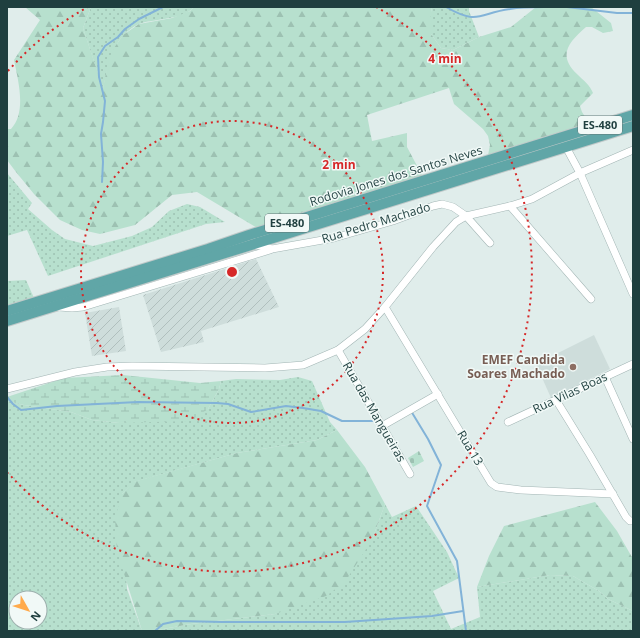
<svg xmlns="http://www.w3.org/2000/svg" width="640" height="638" viewBox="0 0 640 638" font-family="'Open Sans',sans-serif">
<defs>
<pattern id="industrial-furrows" width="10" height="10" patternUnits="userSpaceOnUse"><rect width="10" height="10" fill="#cedddb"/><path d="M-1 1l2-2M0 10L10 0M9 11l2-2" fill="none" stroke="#b0bfbd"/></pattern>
<pattern id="grass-dots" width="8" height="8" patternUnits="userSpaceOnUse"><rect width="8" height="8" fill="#b7e0ce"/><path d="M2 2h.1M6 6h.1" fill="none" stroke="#9dc1b2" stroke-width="1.8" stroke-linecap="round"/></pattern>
<pattern id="forest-firs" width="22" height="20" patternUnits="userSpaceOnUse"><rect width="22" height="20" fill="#b7e0ce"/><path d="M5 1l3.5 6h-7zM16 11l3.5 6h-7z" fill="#9dc1b2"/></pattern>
<pattern id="wetland-marsh" width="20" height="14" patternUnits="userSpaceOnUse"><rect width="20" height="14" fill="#b7e0ce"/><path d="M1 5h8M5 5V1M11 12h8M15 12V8" fill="none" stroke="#9dc1b2"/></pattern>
<pattern id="cemetery-stones" width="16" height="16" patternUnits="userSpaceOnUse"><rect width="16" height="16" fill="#b7e0ce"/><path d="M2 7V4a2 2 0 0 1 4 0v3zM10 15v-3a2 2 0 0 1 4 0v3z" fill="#9dc1b2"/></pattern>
</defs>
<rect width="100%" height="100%" fill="#e0edeb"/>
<polygon fill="#cedddb" points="594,335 610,369 551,398 536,364"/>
<g fill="url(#industrial-furrows)">
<polygon points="256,259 279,307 201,331 204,342 161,352 143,295"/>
<polygon points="119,307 126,351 92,356 85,313"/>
</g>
<g fill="url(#grass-dots)" fill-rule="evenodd">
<path d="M91,7H194C188,14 178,17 169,18C161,20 146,21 139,24C112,37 109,63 103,89L83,28Z"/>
<polygon points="432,7 469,7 469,11 479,37 453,50 441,48 431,34 431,12"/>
<polygon points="7,173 32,203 28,209 52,230 65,239 93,246 132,236 152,227 169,211 187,204 200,207 225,222 206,224 48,276 27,230 7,236"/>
<polygon points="26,280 34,298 7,306 7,281"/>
<path d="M298,377L312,381L330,422L337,430L317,440L237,453L134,482L122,494L127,589L142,631H7V401L24,405L71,412L92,420L119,423L208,409L219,389L221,381L236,379L280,380ZM16,598H40V622H16Z"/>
<polygon points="385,504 392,517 416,506 447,552 459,578 433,591 451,629 480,617 477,587 550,575 573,576 599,591 608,599 633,611 633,631 152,631 191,624 275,614 373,537"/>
</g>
<g fill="url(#forest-firs)">
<path d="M25,7H91L83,28L103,88L108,63L112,51L123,35L139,24L172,18L190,11L194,7H432L431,12V34L441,48L453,50L479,37L511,27L536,7H591L611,23L613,31L603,33L592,27H586C569,42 557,55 577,74C583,80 590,85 593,93L580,106L582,112L589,123L488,155L490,145L488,136L483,129L454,104L449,88L367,115L372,141L407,133V147L423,177L259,229L197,192L172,195L135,225L100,234L82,230L60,220L34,194L16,172L7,160V129H11C27,112 18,80 14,60L40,20Z"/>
<polygon points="337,430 365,467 385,504 373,537 368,546 345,582 326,596 275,614 191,624 152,631 142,631 117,551 115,518 122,494 133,482 237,453 317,440"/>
<polygon points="595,502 617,531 633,559 633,611 608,599 599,591 573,576 550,575 477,587 489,556 504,526"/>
</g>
<polygon fill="url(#wetland-marsh)" points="123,375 200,383 221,381 219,389 208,409 190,421 119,423 92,420 71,412 24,405 7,401 7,397 64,378"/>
<polygon fill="url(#cemetery-stones)" points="419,451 424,461 413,467 408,458"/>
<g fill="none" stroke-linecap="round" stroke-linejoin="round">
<g stroke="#82b3d8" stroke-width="2">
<path d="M446,7C479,26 479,13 510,9C521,7 533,7 544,7"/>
<polyline points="567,7 617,13 633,13"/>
<polyline points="102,182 103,162 101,134 103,122 105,101 99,77 98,57 105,46 118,37 125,29 139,19 163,7"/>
<polyline points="7,397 13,404 21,410 57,406 138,402 217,403 228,404 251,412 286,406 303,408 321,411 342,421 377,421"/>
<polyline points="411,411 428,439 441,465 427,506 457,561 466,631"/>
<polyline points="155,631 163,624 177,621 223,622 345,622 432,616 463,611"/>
</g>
<g stroke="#a2b5b4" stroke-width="8">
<g id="minor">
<polyline points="566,147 580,173 633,294"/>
<polyline points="510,206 591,299"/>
<polyline points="253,244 272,249 334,238 393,221 433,206 442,204 453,207 466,216 490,243"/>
<polyline points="59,307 72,308 83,307 270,250"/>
<polyline points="385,307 491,483 497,487 521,490 613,494"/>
<polyline points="338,350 410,474"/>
<polyline points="605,377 633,439"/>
<polyline points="7,389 75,372 107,367 132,366 265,368 303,365 338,350 365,329 385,307 433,247 456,222 466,216 510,206 532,199 580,173 633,150"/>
<polyline points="556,400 590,455 626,517 630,521 633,521"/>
<polyline points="508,422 633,364"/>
<polyline points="382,426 438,394"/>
</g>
</g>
<g stroke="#c0c9c9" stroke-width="12">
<g id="primary">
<polyline points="7,311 208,249 249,235 633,115"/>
<polyline points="7,321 633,126"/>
</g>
</g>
<use href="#minor" stroke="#fff" stroke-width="7"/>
<use href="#primary" stroke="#60a6a7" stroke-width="10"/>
</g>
<g fill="none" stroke="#d62828" stroke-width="2" stroke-dasharray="2 4">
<circle cx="232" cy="272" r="151"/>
<path d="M8 71A301 301 0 0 1 88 7M376 7A301 301 0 1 1 8 473"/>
</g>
<circle fill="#8d6e63" stroke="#f1f9f7" stroke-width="1.5" cx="573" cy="367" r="4"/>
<g text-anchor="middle" stroke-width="3" stroke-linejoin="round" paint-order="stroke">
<g fill="#f1f9f7" stroke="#5e7776" stroke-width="1">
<rect x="578" y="116" width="44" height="18" rx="3"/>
<rect x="265" y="214" width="44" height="18" rx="3"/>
</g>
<g font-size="11" font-weight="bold" fill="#1f3f3f">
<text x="600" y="129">ES-480</text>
<text x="287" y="227">ES-480</text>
</g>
<g font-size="12" fill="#1f3f3f" stroke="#f1f9f7">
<text transform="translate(396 176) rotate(-17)" y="4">Rodovia Jones dos Santos Neves</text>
<text transform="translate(376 223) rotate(-17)" y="4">Rua Pedro Machado</text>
<text transform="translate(570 393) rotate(-25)" y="4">Rua Vilas Boas</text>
<text transform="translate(374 412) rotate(60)" y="4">Rua das Mangueiras</text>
<text transform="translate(470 448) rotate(59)" y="4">Rua 13</text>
</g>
<g font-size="12" font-weight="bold" fill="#785e54" stroke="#f1f9f7" text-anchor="end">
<text x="565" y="364">EMEF Candida<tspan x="565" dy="14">Soares Machado</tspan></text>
</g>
</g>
<circle cx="232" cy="272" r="6" fill="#d62828" stroke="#f1f9f7" stroke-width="2"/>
<g font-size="12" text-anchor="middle" font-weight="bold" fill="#d62828" stroke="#f1f9f7" stroke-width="3" stroke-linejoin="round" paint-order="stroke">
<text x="445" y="63">4 min</text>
<text x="339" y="169">2 min</text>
</g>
<rect width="640" height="638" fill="none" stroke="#1f3f3f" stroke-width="16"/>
<g transform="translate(28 610) rotate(129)"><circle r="19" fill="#f1f9f7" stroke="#9dafad"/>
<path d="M0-3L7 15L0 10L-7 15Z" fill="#ffaa4c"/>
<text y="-6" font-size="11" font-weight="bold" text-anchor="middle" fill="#1f3f3f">N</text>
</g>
</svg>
